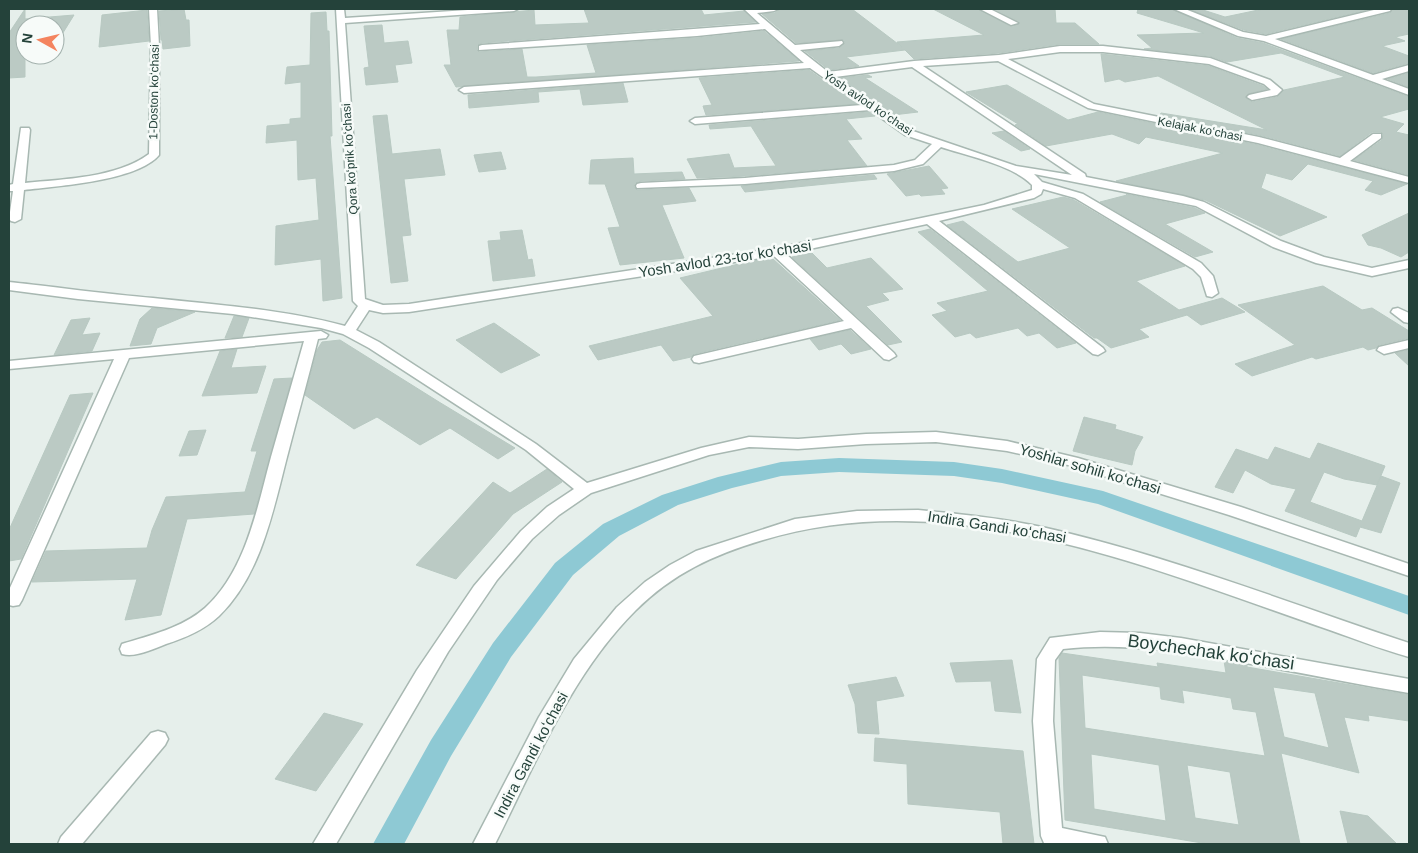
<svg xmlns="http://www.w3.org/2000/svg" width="1418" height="853" viewBox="0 0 1418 853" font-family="Arial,sans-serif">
<rect width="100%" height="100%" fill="#e6efeb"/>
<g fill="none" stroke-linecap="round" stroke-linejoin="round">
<polygon fill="#8ec9d4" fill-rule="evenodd" points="839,458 954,462 1002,469 1103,491 1409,596 1409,615 1098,504 1002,483 954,476 839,472 781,476 732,488 678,505 619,536 573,575 511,657 451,756 404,844 373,844 431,740 493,643 555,563 603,524 662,495 718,477 781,462"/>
</g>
<g fill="#bbcac4" stroke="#b8c9c2" fill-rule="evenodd">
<polygon points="25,9 25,19 74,15 61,36 55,37 55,25 25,25 25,77 9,78 9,33"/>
<polygon points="184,9 186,20 189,20 190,46 163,49 162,40 161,40 159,11"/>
<polygon points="584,9 701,9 704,15 744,11 756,22 482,43 477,45 477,50 479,52 522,49 527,77 536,77 596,73 587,45 697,38 764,31 799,61 456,87 444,65 451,65 447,30 459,30 460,17 534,10 535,25 589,23"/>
<polygon points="780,9 852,9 902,47 897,42 984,35 933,9 978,9 1012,27 1020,22 994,9 1055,9 1056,23 1075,23 1099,44 1060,44 999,53 914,59 905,50 846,57 859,66 829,70 805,51 839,48 845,43 844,40 796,43 762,14 775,13"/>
<polygon points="1138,9 1172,9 1237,38 1263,43 1409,97 1409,109 1380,117 1404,124 1396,132 1409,135 1409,175 1354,160 1382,140 1383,134 1381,132 1372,132 1340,156 1259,135 1160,115 1161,113 1267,130 1158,76 1125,82 1119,79 1105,82 1101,54 1209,66 1263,86 1267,89 1248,94 1245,97 1252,102 1277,97 1284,90 1345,77 1281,53 1227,62 1210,56 1144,49 1152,48 1137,35 1204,33 1137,13"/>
<polygon points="1189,9 1200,9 1225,17 1263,9 1371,9 1266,34 1244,30"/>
<polygon points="1393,9 1409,9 1409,34 1395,37 1405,41 1382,46 1409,56 1409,63 1373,73 1281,39 1390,13"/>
<polygon points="147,10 149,41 99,47 102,15"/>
<polygon points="326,12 327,31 329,31 332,136 330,136 342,298 323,301 321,259 275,265 276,226 319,220 316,178 298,180 297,140 266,143 267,126 290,124 290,119 301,118 301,82 285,84 287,67 310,65 311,13"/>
<polygon points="382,25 384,43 408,41 412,63 395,65 398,82 366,85 364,68 369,67 364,26"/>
<polygon points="809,70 857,104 706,115 703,106 712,105 699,78"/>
<polygon points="1409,73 1409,87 1388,79"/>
<polygon points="868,75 872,77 865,78 918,112 893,115 840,78"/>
<polygon points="623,83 628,102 583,105 580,89 538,92 539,102 469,108 468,95"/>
<polygon points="1007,85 1068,120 1098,112 1258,145 1407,184 1381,195 1365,190 1373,181 1308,164 1292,180 1266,173 1261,188 1327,217 1280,236 1205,200 1116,181 1223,153 1146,137 1139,144 1112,134 1046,146 1015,125 1018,124 966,92"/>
<polygon points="869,112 875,116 846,119 862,139 847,140 867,166 745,176 697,178 687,159 729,154 734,168 776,166 751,126 710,129 709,125"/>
<polygon points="387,115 392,154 440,149 445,175 404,179 411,235 402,236 408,281 391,283 373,116"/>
<polygon points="1004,131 1030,149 1021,151 992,133"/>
<polygon points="501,152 506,169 479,172 474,155"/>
<polygon points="633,158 634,174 682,172 685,179 641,181 635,183 634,187 637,190 689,188 696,201 662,205 684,258 620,265 608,228 620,227 605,184 589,184 591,160"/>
<polygon points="929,166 948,188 941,189 945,194 921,196 919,194 906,196 887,174"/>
<polygon points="874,175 877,179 745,192 741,186"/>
<polygon points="1126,194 1195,208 1205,213 1165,224 1213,252 1195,257 1100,202 1127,195"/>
<polygon points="1063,197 1074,200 1185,266 1136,281 1179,310 1222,298 1245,312 1201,325 1187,315 1139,329 1149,337 1111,348 1097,338 1094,338 947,225 963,221 1018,262 1070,248 1012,209"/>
<polygon points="1409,213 1409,252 1401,257 1381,248 1368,245 1362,235"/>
<polygon points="930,229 1076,343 1057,348 1039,333 1027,336 1018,328 976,338 970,333 955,337 932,315 947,311 937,303 988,291 918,232"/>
<polygon points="522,230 528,260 532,259 535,276 493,281 488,241 501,240 500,232"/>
<polygon points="812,253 827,268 871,258 903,289 882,293 889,300 866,306 902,342 888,345 792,257"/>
<polygon points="772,258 840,320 694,354 691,357 673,361 661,345 598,360 589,346 713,316 680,278 747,262"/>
<polygon points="1323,286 1362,310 1372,308 1409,331 1409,338 1379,345 1376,348 1368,350 1363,347 1316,359 1312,357 1252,376 1235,364 1295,345 1238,305"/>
<polygon points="152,308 195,312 157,328 151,344 130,346 140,319"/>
<polygon points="234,316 249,318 242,337 225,338"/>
<polygon points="90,318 82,335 100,333 92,351 54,355 71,320"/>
<polygon points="494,323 540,355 501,373 456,340"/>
<polygon points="850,330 871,349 851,354 841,344 819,350 810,339"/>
<polygon points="340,340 439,402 515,448 498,459 450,428 420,445 377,417 354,429 305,395 317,350 322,342"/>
<polygon points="237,349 231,368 266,366 257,393 202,396 220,351"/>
<polygon points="1409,350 1409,366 1395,353"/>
<polygon points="292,378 254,514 187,519 161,615 125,620 137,579 32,582 46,551 147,548 152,530 166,497 245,492 257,451 251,451 274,379"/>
<polygon points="93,393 21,559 9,561 9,530 70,395"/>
<polygon points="1084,417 1116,425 1115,429 1143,437 1135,451 1132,465 1073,451"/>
<polygon points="206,430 197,455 179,456 189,431"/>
<polygon points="1318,443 1385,466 1377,485 1344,479 1324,472 1310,502 1362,521 1381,476 1400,483 1381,533 1360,527 1356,537 1285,511 1296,489 1271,484 1245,470 1233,493 1215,487 1236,449 1268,460 1275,447 1310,459"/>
<polygon points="547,469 562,482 513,514 456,579 416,565 493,482 510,493"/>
<path d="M1062,653L1158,667L1157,663L1226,673L1224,661L1247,665V667L1409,695V721L1368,715L1369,721L1344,717L1359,773L1281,753L1300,844H1208L1065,820L1059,658ZM1082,675L1160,687L1161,699L1184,703L1182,690L1231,698L1233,709L1256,712L1265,756L1085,728ZM1273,687L1315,693L1329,748L1284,737ZM1091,754L1159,765L1166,821L1094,809ZM1187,765L1230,772L1239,825L1195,818Z"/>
<polygon points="1012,660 1021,713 995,711 991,681 956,682 950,663"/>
<polygon points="896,677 904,696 876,701 879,734 858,733 855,704 848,685"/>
<polygon points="324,713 363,724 316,791 275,779"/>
<polygon points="875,738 1023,751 1034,844 1003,844 1000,812 908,804 907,764 874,761"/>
<polygon points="1340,811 1368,816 1397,844 1348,844"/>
</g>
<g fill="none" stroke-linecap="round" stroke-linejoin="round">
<g stroke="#a8b8b2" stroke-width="3">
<g id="minor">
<path d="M149,9H157L159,46V155C137,181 58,186 24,190L21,219L15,222L11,221L9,219L13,191H9V185L13,184L21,128H29L30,130L25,183C63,179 117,178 149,154L151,46Z"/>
<path d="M336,9H344L345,18L483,9H518L514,11L345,23L365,299L383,305L409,304L777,248L984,205L1032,190V185C1013,165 968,156 941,147L923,164L894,171L745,184L637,188L636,186L637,184L641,183L745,178L894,165L915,160L932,144L905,135L870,110L695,124L690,121L695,118L862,105L810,68L464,93L459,90L464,87L804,63L765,29L697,36L479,50V46L482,45L760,24L744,9H778L774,11L757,13L795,45L842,41L843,43L839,46L800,50L828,72L914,61L999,55L1060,46H1103L1210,58L1270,80L1282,90L1277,95L1252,100L1247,97L1249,95L1271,90L1264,84L1209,64L1103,52H1060L1008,59L1094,104L1259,137L1340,158L1373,134H1381V138L1350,161L1409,177V183L1258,143L1088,108L998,61L923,66L1085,174L1086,177L1183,196L1204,202L1281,241L1324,257L1372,268L1409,260V268L1372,276L1316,263L1273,247L1196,206L1034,174L1042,182L1083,194L1201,263L1213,276L1218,293L1212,297L1207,296L1201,277L1193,269L1075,198L1043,189L1041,194L1034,198L939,221L1103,348L1105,351L1098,355L1093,354L927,224L786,254L894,353L896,356L889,360L884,359L851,328L699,363L694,362L692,359L694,356L844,321L774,256L409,312L383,313L369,310L356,330L379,342L536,444L587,483L701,448L749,437L798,439L866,434L936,432L1007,441L1078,458L1241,507L1409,564V576L1229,515L1068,465L1007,451L936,442L866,444L798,449L749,447L709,455L591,493L559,515L532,539L497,580L448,652L336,844H313L417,670L474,586L521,531L547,507L574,489L526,450L369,348L343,334L321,328L233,314L78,299L9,290V282C57,287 105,294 153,298C217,305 282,309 345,326L358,306L353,301ZM912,67L1072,175L1016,166L913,131L835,77Z"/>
<polygon points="980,9 990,9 1018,23 1011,25"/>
<polygon points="1174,9 1185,9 1243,32 1266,36 1378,9 1391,9 1390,11 1275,39 1373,75 1409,65 1409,71 1382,79 1409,89 1409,95 1264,41 1238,36"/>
<polygon points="1398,308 1409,313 1409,323 1404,322 1391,312 1393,309"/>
<path d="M321,331L328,335L326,338L318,339C308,379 297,418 287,457C273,511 261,575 219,616C204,630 185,638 166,644C153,649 135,658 122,654L120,649L122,644C151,635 182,628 205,608C246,571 257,508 271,457C282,418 293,380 304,341L129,358L22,600L19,605L13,606L9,605V590L114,359L9,369V361Z"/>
<polygon points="1409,340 1409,348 1384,354 1377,350 1379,347"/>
<path d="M918,510C960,514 1001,518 1042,527C1167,555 1288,603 1409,643V657C1380,649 1350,637 1321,627C1144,566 951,483 763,540C713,555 673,573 635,611C571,675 535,764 495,844H473L539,717L574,659L617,607L645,582L670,565L696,551L795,519L857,511Z"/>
<path d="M1100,632L1140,633L1181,638L1409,679V693C1347,683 1284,669 1222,659C1169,650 1117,643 1063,649L1055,660L1053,721L1062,828L1105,837L1108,844H1048L1044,843L1041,836L1033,721L1037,659L1050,638Z"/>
<polygon points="158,731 165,733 168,739 165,745 82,844 58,844 61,837 151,733"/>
</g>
</g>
<use href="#minor" fill="#fff" fill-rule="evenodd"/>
</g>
<g text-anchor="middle" stroke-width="5" stroke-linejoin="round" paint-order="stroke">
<g font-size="12" fill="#24423a" stroke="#f7fbf9">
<text transform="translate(154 92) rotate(-89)" y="4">1-Doston koʻchasi</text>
<text transform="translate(868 103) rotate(34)" y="4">Yosh avlod koʻchasi</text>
<text transform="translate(1200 129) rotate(11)" y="4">Kelajak koʻchasi</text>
<text transform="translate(350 159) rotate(-94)" y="4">Qora koʻprik koʻchasi</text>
</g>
<g font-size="15" fill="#24423a" stroke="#f7fbf9">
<text transform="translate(725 259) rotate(-9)" y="5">Yosh avlod 23-tor koʻchasi</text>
<text transform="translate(1090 469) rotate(16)" y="5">Yoshlar sohili koʻchasi</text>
<text transform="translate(997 527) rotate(9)" y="5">Indira Gandi koʻchasi</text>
<text transform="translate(531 755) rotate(-62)" y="5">Indira Gandi koʻchasi</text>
</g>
<g font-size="18" fill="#24423a" stroke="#f7fbf9">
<text transform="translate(1211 652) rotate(8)" y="6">Boychechak koʻchasi</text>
</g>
</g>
<rect width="1418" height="853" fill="none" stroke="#24423a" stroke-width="20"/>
<g transform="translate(40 40) rotate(278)"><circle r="24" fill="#f7fbf9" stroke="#a3b1ad"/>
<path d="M0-4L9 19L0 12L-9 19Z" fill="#f4845f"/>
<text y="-8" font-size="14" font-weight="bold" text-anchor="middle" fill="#24423a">N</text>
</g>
</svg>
